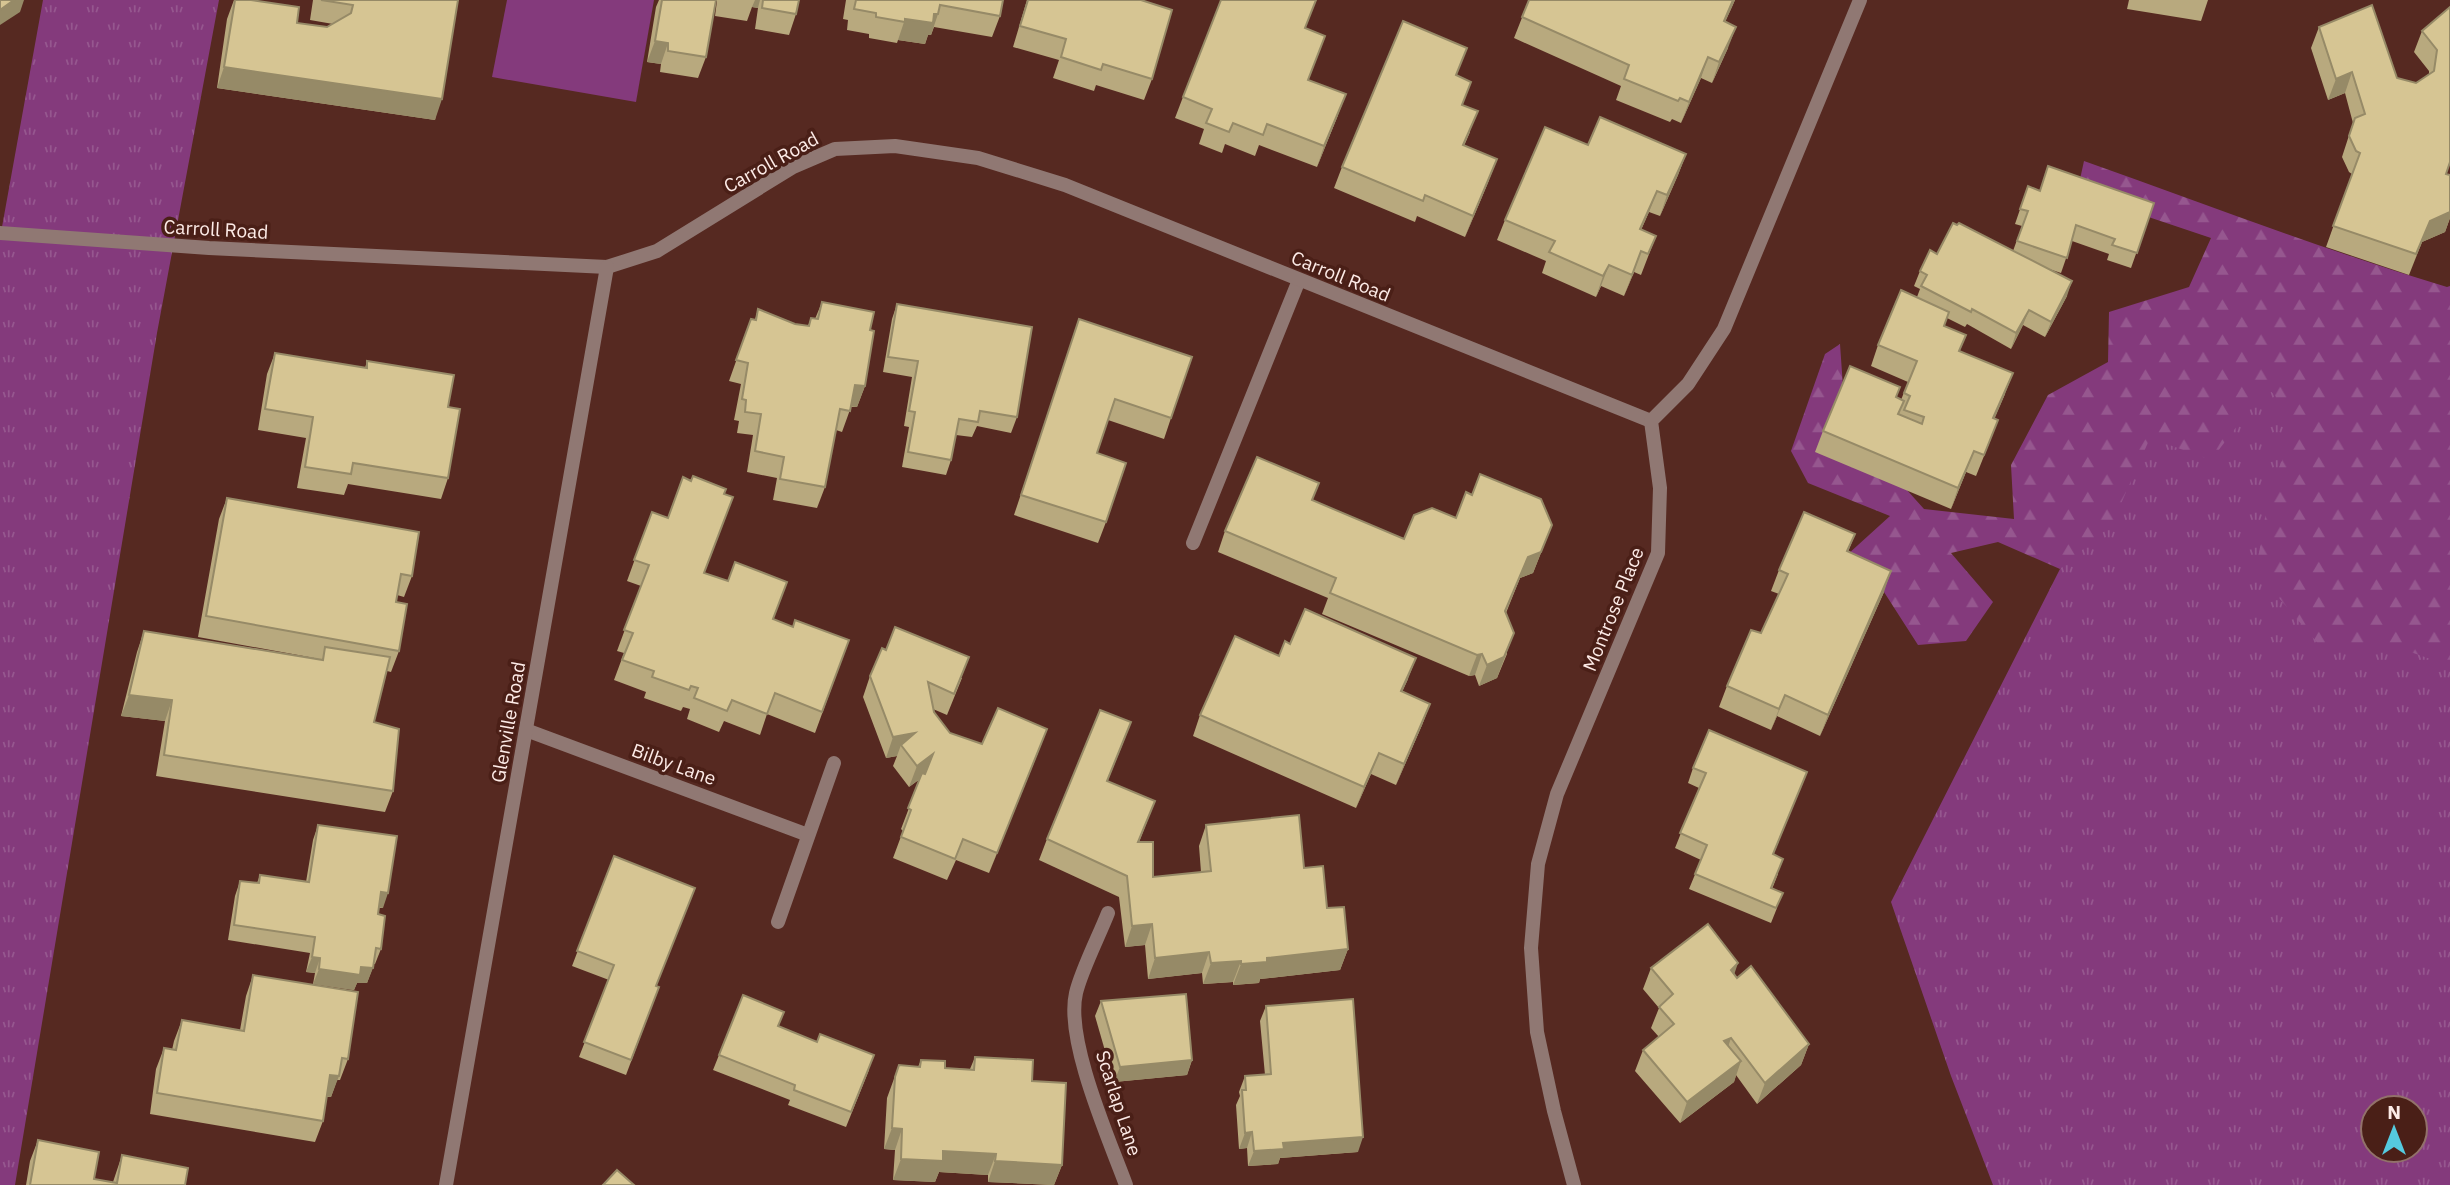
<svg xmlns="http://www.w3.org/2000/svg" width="2450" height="1185" viewBox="0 0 2450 1185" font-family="'IBM Plex Sans',sans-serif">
<defs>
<pattern id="grass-tufts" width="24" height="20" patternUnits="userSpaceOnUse" patternTransform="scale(1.75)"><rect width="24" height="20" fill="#843a7c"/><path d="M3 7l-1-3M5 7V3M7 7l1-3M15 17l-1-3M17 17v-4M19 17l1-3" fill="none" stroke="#96578f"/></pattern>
<pattern id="forest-firs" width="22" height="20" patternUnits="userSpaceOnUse" patternTransform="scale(1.75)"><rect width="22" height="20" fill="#843a7c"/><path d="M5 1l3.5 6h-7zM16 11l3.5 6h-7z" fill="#96578f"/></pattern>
</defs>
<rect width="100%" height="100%" fill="#562921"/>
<g fill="url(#grass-tufts)" fill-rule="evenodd">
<polygon points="43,0 219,0 157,333 15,1185 0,1185 0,238"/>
<path d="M2322,288L2450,555V1185H1993L1951,1076L1891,902L2060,569L2126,425ZM2373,1108H2415V1150H2373Z"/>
</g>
<path fill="url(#forest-firs)" d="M2084,161C2205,204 2324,250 2447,287L2450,286V666L2388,644L2320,646L2256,571L2270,488L2299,422L2267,387L2211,460L2150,438L2112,524L2060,569L1998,542L1951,553L1993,602L1966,641L1918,645L1884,592L1847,555L1890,516L1808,483L1791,451L1825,354L1840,344L1843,387L1906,489L1924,509L2014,519L2011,465L2048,395L2108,362L2109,312L2189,287L2211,238L2077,193Z"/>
<polygon fill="#843a7c" points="507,0 654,0 636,102 492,77"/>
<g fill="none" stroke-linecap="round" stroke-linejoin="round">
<g stroke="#907873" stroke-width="14">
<polyline points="1193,543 1299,280"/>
<path d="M1108,913C1099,936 1081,971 1076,993C1065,1040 1109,1139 1126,1185"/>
</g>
<g stroke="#907873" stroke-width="14">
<polyline points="0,233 209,248 607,267 657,251 793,167 835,149 895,146 978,158 1065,185 1651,421"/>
<polyline points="526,730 808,835"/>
<polyline points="778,922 834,763"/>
<polyline points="446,1185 607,267"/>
<polyline points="1574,1185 1554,1111 1537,1032 1531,948 1538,864 1557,794 1658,553 1660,488 1651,421 1688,384 1724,329 1860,0"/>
</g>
</g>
<g fill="#b8a97e">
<polygon points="234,0 297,23 327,27 333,24 310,20 313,0 458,0 435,120 217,88 227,19"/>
<polygon points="659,0 799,0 796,14 789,35 755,29 758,8 752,7 747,21 715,16 717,1 716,1 706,57 698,78 660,72 661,64 647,62 656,7"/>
<polygon points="846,0 1003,0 1000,16 992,37 934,27 931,35 928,35 925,44 898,40 897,43 869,38 869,34 847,30 848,20 843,19"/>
<polygon points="1027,0 1141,0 1152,79 1144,100 1096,85 1094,91 1053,78 1059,60 1013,47"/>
<polygon points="1529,0 1735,0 1725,22 1728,48 1712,83 1701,78 1681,123 1672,119 1670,122 1616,100 1621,86 1514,38"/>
<polygon points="2129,0 2208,0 2201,21 2127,9"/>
<polygon points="2450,7 2446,174 2450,175 2450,218 2445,232 2422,242 2409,275 2326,247 2352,174 2349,172 2342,157 2353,123 2345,93 2328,100 2311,48 2319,27 2397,78 2416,83 2429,74 2429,71 2414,52 2422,31"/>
<polygon points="1306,29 1309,80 1338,115 1317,167 1259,145 1255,156 1225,144 1222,153 1199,144 1204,129 1175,118 1183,97"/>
<polygon points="1457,75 1462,105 1470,132 1464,146 1489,180 1465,237 1417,216 1415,222 1334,188 1342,167"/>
<polygon points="1588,145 1686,154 1678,175 1660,216 1649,212 1641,230 1656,236 1641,275 1634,272 1624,296 1601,286 1596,297 1542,273 1546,261 1497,240 1505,220"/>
<polygon points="2028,186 2040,191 2154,203 2131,268 2107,260 2109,254 2072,241 2061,273 2046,268 2067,296 2045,337 2023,325 2011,349 1967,324 1965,327 1947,318 1944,326 1960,351 2005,394 1994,419 1990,441 1976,476 1966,472 1951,509 1815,452 1823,431 1897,398 1901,400 1908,382 1871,366 1878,345 1917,297 1920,289 1914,286 1920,271 1937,254 2013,251 2022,226 2015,224"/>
<polygon points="822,302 870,330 865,386 857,407 851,407 842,432 836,430 825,487 817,508 773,500 777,478 747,472 753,435 737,433 739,421 734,420 741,384 729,381 751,319 755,320 758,309 795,324 808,326 811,318 815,319"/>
<polygon points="897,304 1017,417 1011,433 977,426 972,437 956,435 951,460 946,475 902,467 909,427 904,426 912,377 883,372 892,319"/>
<polygon points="1079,319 1171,418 1164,439 1108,420 1097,453 1106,522 1098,543 1014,515"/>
<polygon points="275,353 365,368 367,361 448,407 448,478 441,499 348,484 344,495 297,488 306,438 258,430 267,374"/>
<polygon points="1472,495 1552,525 1533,573 1520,578 1506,613 1507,654 1497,678 1479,686 1475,675 1469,676 1322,614 1328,598 1218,552 1225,531 1313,501 1404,539 1456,518"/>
<polygon points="227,498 412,576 404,597 397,595 396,602 399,651 391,672 387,671 374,722 393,791 385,812 156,776 165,721 121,716 137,652 144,631 320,659 198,637 219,519"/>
<polygon points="652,512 705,573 773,619 792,627 849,640 815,733 767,714 760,735 724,721 719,732 687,719 690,709 683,707 681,711 644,698 646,692 614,680 624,653 617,651 641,586 627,581"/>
<polygon points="1855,534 1848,552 1884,592 1820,736 1777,716 1771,730 1719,707 1727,686 1761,633 1779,594 1771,591 1779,570"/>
<polygon points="1290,644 1408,679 1402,692 1430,704 1422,725 1396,785 1371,774 1356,808 1193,736 1200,715 1279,656"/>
<polygon points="870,676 962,678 947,715 933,709 934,712 950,733 982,744 1039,750 989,873 956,860 947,880 893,858 903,831 901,829 920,779 909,787 893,766 897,756 886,758 863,697"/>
<polygon points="1123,743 1107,781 1155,801 1139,842 1153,877 1201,872 1199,846 1206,825 1304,868 1348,949 1340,970 1260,979 1259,983 1233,985 1233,982 1203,984 1202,973 1148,979 1145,945 1125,947 1119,897 1039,860 1047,839"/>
<polygon points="1693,768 1801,787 1773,855 1778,874 1772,889 1777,908 1771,923 1689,889 1701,860 1675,848 1699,788 1688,783"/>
<polygon points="318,825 383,908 379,908 378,914 381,949 375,964 374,964 367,983 357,983 354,990 313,984 315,973 306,972 310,953 228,940 235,896 240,881 257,883 260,875 306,882 313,840"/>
<polygon points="614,856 657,986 659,987 626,1075 579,1057 609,980 572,966"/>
<polygon points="1651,968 1734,974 1809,1044 1801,1065 1757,1104 1736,1075 1734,1082 1680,1123 1635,1071 1643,1050 1659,1037 1651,1028 1659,1008 1643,989"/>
<polygon points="253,975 348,1059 340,1080 337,1080 331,1097 327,1097 323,1121 315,1142 150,1114 156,1069 164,1048 172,1050 174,1041 182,1020 240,1030 246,996"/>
<polygon points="1101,1001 1192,1060 1187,1075 1114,1082 1095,1016"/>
<polygon points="1266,1006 1358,1152 1280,1158 1278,1164 1248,1166 1247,1148 1239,1149 1236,1105 1240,1096 1239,1092 1245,1076 1265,1075 1260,1021"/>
<polygon points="778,1026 817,1042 869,1070 846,1127 788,1105 790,1100 713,1070 719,1055"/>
<polygon points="975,1057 1032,1081 1062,1165 1054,1185 988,1182 988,1175 939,1172 935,1182 893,1180 895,1150 884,1149 887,1098 899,1065 918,1067 921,1060 945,1068 970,1069"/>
<polygon points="38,1140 94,1179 113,1182 122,1155 185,1185 26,1185 30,1161"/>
</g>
<g fill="#968a67">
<polygon points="14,0 24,0 20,12 0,25 0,10"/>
<polygon points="752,0 760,0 758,8 752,7 755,0"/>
<polygon points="1733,0 1735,0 1732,7 1716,42 1724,21"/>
<polygon points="934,14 938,14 931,35 928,35 925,44 898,40 905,19"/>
<polygon points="1736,27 1728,48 1712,83 1719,62"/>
<polygon points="655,41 668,43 661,64 647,62"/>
<polygon points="1708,57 1701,78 1681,123 1689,102"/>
<polygon points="224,67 442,99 435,120 217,88"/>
<polygon points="2352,72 2345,93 2328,100 2336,79"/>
<polygon points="1346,94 1338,115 1317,167 1324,146"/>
<polygon points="1686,154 1678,175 1660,216 1667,195"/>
<polygon points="1497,159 1489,180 1465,237 1473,216"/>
<polygon points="1657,191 1649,212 1632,250 1640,229"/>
<polygon points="2450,212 2450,218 2445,232 2422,242 2409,275 2430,221"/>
<polygon points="1641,251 1634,272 1624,296 1632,275"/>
<polygon points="1609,265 1601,286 1596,297 1603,276"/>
<polygon points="2072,281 2067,296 2045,337 2051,322"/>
<polygon points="2029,310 2023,325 2011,349 2016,333"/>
<polygon points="2013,373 2005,394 1986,439 1993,418"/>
<polygon points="855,385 865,386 857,407 847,406"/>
<polygon points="1974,451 1966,472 1951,509 1958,488"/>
<polygon points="1552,525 1533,573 1520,578 1497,632 1528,557"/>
<polygon points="1891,571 1884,592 1820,736 1828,715"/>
<polygon points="1514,633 1497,678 1479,686 1487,665"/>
<polygon points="1482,654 1475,675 1469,676 1477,655"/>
<polygon points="1416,658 1408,679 1393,712 1401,691"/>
<polygon points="129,695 172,700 165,721 121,716"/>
<polygon points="1785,695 1777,716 1771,730 1779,709"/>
<polygon points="1430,704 1422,725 1396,785 1404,764"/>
<polygon points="1131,722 1123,743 1099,802 1107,781"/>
<polygon points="1047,729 1039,750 989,873 997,853"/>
<polygon points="915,733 901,745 897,756 886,758 893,737"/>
<polygon points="1379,753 1371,774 1356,808 1364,787"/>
<polygon points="933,754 925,775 909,787 917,766"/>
<polygon points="381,892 388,893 383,908 376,907"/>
<polygon points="1152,924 1145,945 1125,947 1132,926"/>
<polygon points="1348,949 1340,970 1260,979 1259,983 1233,985 1241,964 1267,958"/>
<polygon points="1209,952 1202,973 1148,979 1155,958"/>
<polygon points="312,957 320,958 315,973 306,972"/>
<polygon points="1241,961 1233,982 1203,984 1211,963"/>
<polygon points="1738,963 1731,984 1731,970"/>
<polygon points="361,967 373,968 367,983 357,983 354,990 313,984 319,969"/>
<polygon points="1731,1038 1724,1059 1724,1041"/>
<polygon points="1809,1044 1801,1065 1757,1104 1765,1083"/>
<polygon points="1192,1060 1187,1075 1114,1082 1120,1067"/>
<polygon points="1741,1061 1734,1082 1680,1123 1687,1102"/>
<polygon points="330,1075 339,1076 331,1097 323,1096"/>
<polygon points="892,1128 902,1129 895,1150 884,1149"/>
<polygon points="1252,1132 1247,1148 1239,1149 1245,1133"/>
<polygon points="1363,1137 1358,1152 1280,1158 1278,1164 1248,1166 1254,1151 1283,1143"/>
<polygon points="943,1151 996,1154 988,1175 939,1172 935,1182 893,1180 901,1159"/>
<polygon points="995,1161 1062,1165 1054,1185 988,1182"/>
</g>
<g fill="#d6c593" stroke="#968a67" stroke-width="2">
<polygon points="0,0 14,0 0,10"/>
<polygon points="235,0 251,0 299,7 297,23 327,27 351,13 353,5 321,0 458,0 442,99 224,67"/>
<polygon points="662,0 716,0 706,57 668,51 668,43 655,41"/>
<polygon points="763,0 799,0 796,14 762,8"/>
<polygon points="856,0 1003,0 1000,16 940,5 938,14 934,14 933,23 905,19 905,22 876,17 876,13 854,9"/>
<polygon points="1028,0 1141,0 1172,10 1152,79 1103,64 1101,70 1061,57 1066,39 1020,26"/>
<polygon points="1221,0 1316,0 1305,28 1325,36 1308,80 1346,94 1324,146 1267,124 1263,135 1233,123 1229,132 1206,123 1212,109 1183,97"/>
<polygon points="1529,0 1733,0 1724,21 1736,27 1719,62 1708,57 1689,102 1680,98 1678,101 1624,79 1629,65 1522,17"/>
<polygon points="2372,5 2397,78 2416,83 2434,71 2437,50 2422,31 2450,7 2450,162 2446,174 2450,175 2450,212 2430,221 2416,254 2333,226 2360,153 2356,151 2349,136 2355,118 2365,114 2352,72 2336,79 2319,27"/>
<polygon points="1403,21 1467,48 1456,75 1471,82 1462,105 1478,111 1463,145 1497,159 1473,216 1425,195 1423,201 1342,167"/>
<polygon points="1600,117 1686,154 1667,195 1657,191 1640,229 1656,236 1648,254 1641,251 1632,275 1609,265 1603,276 1549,252 1555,241 1505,220 1545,127 1588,145"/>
<polygon points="2048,166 2154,203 2137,253 2112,245 2115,239 2076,225 2067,258 2017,241 2028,211 2020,209 2028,186 2040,191"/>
<polygon points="1953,223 1957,225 1959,223 2072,281 2051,322 2029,310 2016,333 1972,309 1971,312 1921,286 1927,275 1920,271 1930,250 1937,254"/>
<polygon points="1901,290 1949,312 1944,326 1966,335 1959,351 2013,373 1993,418 1998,420 1984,455 1974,451 1958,488 1823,431 1850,366 1900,387 1896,397 1904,401 1898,414 1922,424 1924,417 1904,410 1910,396 1904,393 1917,361 1878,345"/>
<polygon points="822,302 874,312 870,330 874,331 865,386 855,385 850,411 840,409 825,487 780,479 784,457 755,451 761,414 745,412 746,400 742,399 748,363 736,360 751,319 756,320 758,309 795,324 809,326 811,318 818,319"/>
<polygon points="897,304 1032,327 1017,417 980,411 978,422 959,419 951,460 908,452 915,412 909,411 918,361 888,357"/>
<polygon points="1079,319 1192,357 1171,418 1115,399 1097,453 1126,463 1106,522 1021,495"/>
<polygon points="275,353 367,368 367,361 454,375 448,407 460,409 448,478 353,463 351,474 305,467 313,417 265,409"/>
<polygon points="1257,457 1319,483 1312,500 1404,539 1414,515 1432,508 1456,518 1466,492 1472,495 1480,474 1541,499 1552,525 1541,552 1528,557 1505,611 1514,633 1504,657 1487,665 1482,654 1477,655 1330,593 1336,578 1225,531"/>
<polygon points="693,476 726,489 724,494 733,497 704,573 728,581 735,562 787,582 773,619 793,627 795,620 849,640 822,712 775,693 767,714 732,700 727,711 694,698 698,688 691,686 689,690 652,677 654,671 622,660 633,633 624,630 649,565 634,560 652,512 668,518 683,477 691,481"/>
<polygon points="227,498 419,532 412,576 401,574 396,602 407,604 399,651 206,616"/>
<polygon points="1804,512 1855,534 1847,551 1891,571 1828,715 1785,695 1779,709 1727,686 1751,630 1761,633 1788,574 1779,570"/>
<polygon points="1305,609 1416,658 1401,691 1430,704 1404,764 1379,753 1364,787 1200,715 1235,636 1279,656 1285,641 1290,644"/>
<polygon points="895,627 969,657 954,694 928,682 934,712 950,733 982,744 998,708 1047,729 997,853 963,839 955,859 901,837 911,810 908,808 922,773 925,774 933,754 917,766 901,745 915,733 893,737 870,676 882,648 886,650"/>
<polygon points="144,631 323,660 325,647 390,657 374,722 399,729 393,791 164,755 172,700 129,695"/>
<polygon points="1100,710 1131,722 1107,781 1155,801 1138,842 1153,842 1153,877 1211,871 1206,825 1299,815 1304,868 1323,866 1327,908 1344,907 1348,949 1267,958 1267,962 1241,964 1241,961 1211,963 1209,952 1155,958 1152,924 1132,926 1127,876 1047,839"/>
<polygon points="1709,730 1807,772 1773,854 1783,859 1771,888 1783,893 1776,908 1695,874 1707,845 1680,833 1706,773 1693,768"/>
<polygon points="318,825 397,836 388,893 381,892 378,914 385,916 381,949 376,948 373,968 361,967 360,975 319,969 320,958 312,957 315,937 234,925 240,881 259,883 260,875 309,882"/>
<polygon points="614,856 695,888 656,986 659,987 631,1060 584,1042 614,965 577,951"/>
<polygon points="1708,924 1738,963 1731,970 1737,978 1751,966 1809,1044 1765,1083 1731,1038 1724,1041 1741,1061 1687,1102 1643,1050 1674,1024 1659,1007 1673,994 1651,968"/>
<polygon points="253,975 358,992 348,1059 342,1058 339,1076 330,1075 323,1121 157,1093 164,1048 176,1050 182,1020 244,1031"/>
<polygon points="1186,994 1192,1060 1120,1067 1101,1001"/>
<polygon points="743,995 784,1012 778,1026 817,1042 820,1034 874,1055 851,1112 794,1090 795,1085 719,1055"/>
<polygon points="1353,999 1363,1137 1283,1143 1284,1149 1254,1151 1252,1132 1245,1133 1242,1090 1246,1090 1245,1076 1271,1074 1266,1006"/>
<polygon points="975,1057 1033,1060 1032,1081 1066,1083 1062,1165 995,1161 996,1154 943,1151 943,1161 901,1159 902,1129 892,1128 895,1077 899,1065 920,1067 921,1060 945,1061 945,1068 974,1070"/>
<polygon points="38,1140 99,1152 94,1179 117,1183 122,1155 188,1168 185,1185 30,1185"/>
<polygon points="617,1170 634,1185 603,1185"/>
</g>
<g text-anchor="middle" stroke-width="7" stroke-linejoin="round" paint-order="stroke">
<g font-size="19" fill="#fdebe7" stroke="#4a1f17">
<text transform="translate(771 162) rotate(-29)" y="7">Carroll Road</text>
<text transform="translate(216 229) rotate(3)" y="7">Carroll Road</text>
<text transform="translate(1341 276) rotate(22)" y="7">Carroll Road</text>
<text transform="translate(1613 609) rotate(-68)" y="7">Montrose Place</text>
<text transform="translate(508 722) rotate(-80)" y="7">Glenville Road</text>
<text transform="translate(674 764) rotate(20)" y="7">Bilby Lane</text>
<text transform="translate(1119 1103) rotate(72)" y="7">Scarlap Lane</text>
</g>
</g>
<g transform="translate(2394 1129)"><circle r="33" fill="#4a1f17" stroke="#92716a" stroke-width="2"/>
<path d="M0-5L12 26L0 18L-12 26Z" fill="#55cadf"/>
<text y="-10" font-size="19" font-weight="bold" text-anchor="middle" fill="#fdebe7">N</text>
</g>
</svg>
